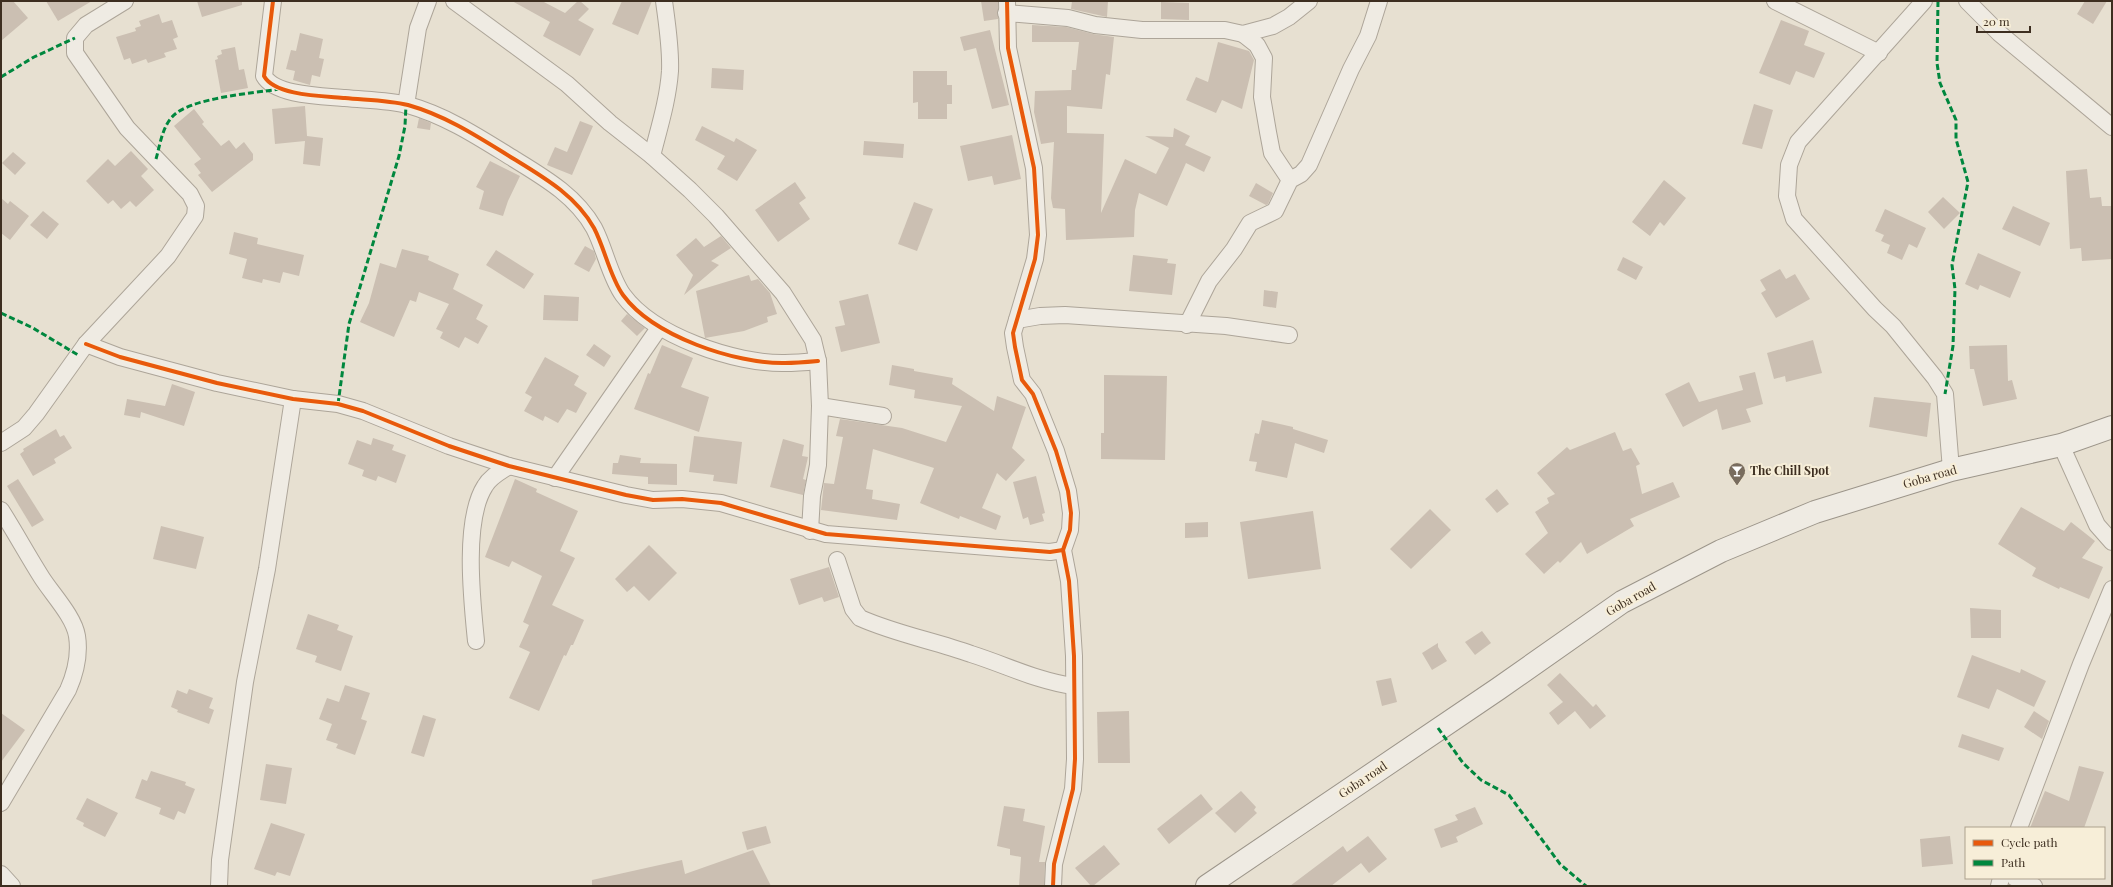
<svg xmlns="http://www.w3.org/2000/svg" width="2113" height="887" viewBox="0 0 2113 887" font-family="'Playfair Display',serif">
<rect width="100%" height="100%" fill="#e7e0d1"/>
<g fill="#cbbfb2">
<polygon points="1,1 13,1 28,18 1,41"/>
<polygon points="46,1 92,1 58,21"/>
<polygon points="197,1 242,1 242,5 202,17"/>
<polygon points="512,1 542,1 565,13 578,1 580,1 589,9 578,20 594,29 580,56 543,36 550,22"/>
<polygon points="622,1 652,1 638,35 612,24"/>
<polygon points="981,1 998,1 998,19 984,21"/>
<polygon points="1072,1 1108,1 1107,17 1071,9"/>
<polygon points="2085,1 2107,1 2093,24 2077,14"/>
<polygon points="1161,2 1189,3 1189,20 1161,19"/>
<polygon points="159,14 162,23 172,20 178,37 173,39 177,49 164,53 166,57 148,63 146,59 132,64 130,58 124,60 116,37 136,31 135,28 141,26 139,21"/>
<polygon points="1781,20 1809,31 1804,45 1825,53 1814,78 1796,71 1790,85 1759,73"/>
<polygon points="1032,25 1066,27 1093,34 1114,37 1110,75 1106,74 1102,109 1067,106 1067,133 1104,134 1101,213 1125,159 1156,174 1169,148 1145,136 1173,137 1174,128 1190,136 1185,145 1211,157 1204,172 1186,163 1167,206 1139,193 1135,210 1134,237 1066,240 1065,209 1053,208 1051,198 1054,142 1041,144 1034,112 1035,91 1071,90 1072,70 1076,70 1079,42 1032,42"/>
<polygon points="990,30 1009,105 992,109 976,48 964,51 960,37"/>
<polygon points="300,33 323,39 319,58 324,59 320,77 312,75 310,85 293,80 295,71 286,69 291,50 296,51"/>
<polygon points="1218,42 1249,51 1254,60 1242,109 1222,100 1216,113 1186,100 1196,77 1208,82"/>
<polygon points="235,47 239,70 244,69 248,88 221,93 215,60 218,59 217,56 222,54 221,50"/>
<polygon points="712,68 744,70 743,90 711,88"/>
<polygon points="913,71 947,71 947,85 952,85 952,104 947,104 947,119 918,119 918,102 913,103"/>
<polygon points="1754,104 1773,110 1762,149 1742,144"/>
<polygon points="305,106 307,136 323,138 320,166 303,164 305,141 275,144 272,109"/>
<polygon points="194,109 204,122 202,124 221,146 229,140 236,149 244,142 253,154 253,160 212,192 198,175 201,173 194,164 201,159 174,126"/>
<polygon points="419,118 431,123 430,130 417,128"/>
<polygon points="580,121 593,126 572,175 547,165 555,147 567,152"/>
<polygon points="702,126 734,142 736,138 757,150 737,181 717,169 725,156 695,140"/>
<polygon points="1012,135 1021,179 994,185 992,176 968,181 960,146"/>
<polygon points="864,141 904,144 903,158 863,155"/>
<polygon points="131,151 148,169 141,176 154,190 136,207 130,201 121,209 113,200 108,204 86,181 108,159 115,166"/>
<polygon points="13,152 26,163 15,175 2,163"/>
<polygon points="490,161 520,176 508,201 503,216 479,209 484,191 476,187"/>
<polygon points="2087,169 2090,198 2101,197 2102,206 2112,206 2112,259 2082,261 2081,248 2070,249 2066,171"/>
<polygon points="1664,180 1686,198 1664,226 1660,222 1650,236 1632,222"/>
<polygon points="795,182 806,198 799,203 810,219 778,242 755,210"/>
<polygon points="1256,183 1273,193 1268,204 1266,205 1249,196"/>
<polygon points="1943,197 1960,213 1944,229 1928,212"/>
<polygon points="1,198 8,204 10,201 29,216 10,240 1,233"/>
<polygon points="914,202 933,209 917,251 898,244"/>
<polygon points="2013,206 2050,223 2040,246 2002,229"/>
<polygon points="1885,209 1926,228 1917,248 1909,244 1902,260 1887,253 1890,245 1881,241 1884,235 1875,231"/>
<polygon points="43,211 59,224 47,239 30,225"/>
<polygon points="234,232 258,238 257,244 304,255 299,276 283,272 280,283 263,279 262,283 242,278 247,259 229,254"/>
<polygon points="721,236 731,248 711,261 719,265 684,295 693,275 676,255 696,238 704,247"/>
<polygon points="585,246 594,251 596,259 589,272 574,264"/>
<polygon points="402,249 429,256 428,260 459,274 453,289 483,305 476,319 488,326 478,344 465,337 459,348 440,338 443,332 436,329 449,304 419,292 416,302 410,300 394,337 360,322 369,303 380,263 396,268"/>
<polygon points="496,250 534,274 524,289 486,265"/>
<polygon points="1978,253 2021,272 2010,298 1980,285 1978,290 1965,284"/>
<polygon points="1133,255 1168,259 1167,263 1176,264 1172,295 1129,291"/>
<polygon points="1623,257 1643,267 1636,280 1617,270"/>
<polygon points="1780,269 1786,279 1795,274 1810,299 1776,318 1761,293 1766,290 1760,280"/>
<polygon points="749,275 751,281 758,279 770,293 777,314 767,317 768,322 744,331 705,338 696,291"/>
<polygon points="1264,290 1278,292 1276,308 1263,306"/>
<polygon points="868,294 880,343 841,352 835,327 845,325 839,301"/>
<polygon points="544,295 579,297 578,321 543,320"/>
<polygon points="627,314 645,328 637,336 621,321"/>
<polygon points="1813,340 1822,373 1786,382 1785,376 1774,379 1767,353"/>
<polygon points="594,344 611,356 604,367 586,355"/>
<polygon points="662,345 693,358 681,387 709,397 699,432 634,409 648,373 650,374"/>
<polygon points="2007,345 2008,381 2012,380 2017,399 1983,406 1974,369 1970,369 1969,346"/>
<polygon points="545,357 579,376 574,385 587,393 576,413 567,409 558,423 545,416 543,421 524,411 532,397 525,393"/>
<polygon points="892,365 914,369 914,371 953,378 952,384 994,411 997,396 1026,407 1012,448 1025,460 1006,481 997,473 982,508 1001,516 996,530 960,516 959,519 920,503 934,468 873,449 866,489 873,490 872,499 900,504 897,520 821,510 824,483 834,484 843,437 836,436 840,419 902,428 946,442 962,406 914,398 915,390 889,385"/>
<polygon points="1755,372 1763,404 1746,409 1751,422 1722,430 1717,409 1683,427 1665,394 1689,382 1699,402 1743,390 1739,376"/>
<polygon points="1104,375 1167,376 1165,460 1101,459 1101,433 1104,433"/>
<polygon points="172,384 195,392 184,426 141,412 140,418 124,415 127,399 165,406"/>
<polygon points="1874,397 1931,403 1927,437 1869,427"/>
<polygon points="1262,420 1293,427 1293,429 1328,440 1324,453 1295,443 1287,478 1255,471 1257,462 1249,461 1255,433 1259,434"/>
<polygon points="56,429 60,437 64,435 72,448 54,459 56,463 33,476 20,454 24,451 23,449"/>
<polygon points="1615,432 1623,451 1631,448 1640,464 1636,466 1642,494 1673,482 1680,497 1630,519 1634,526 1587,554 1581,542 1560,563 1558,561 1544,574 1525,554 1548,533 1535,512 1549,503 1547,498 1555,494 1537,473 1567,447 1570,450"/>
<polygon points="694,436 742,442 737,484 713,481 714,475 689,472"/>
<polygon points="373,438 394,445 392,450 406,455 396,483 378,476 376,481 362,476 364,470 348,464 357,440 371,445"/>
<polygon points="783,439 804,445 802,456 808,457 803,479 806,480 803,495 770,487"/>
<polygon points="620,455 641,458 640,463 677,464 677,485 648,484 648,477 612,474 613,463 618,463"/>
<polygon points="1036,476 1045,513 1042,514 1044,521 1030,525 1028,517 1023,519 1013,482"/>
<polygon points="18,479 44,520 32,527 7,486"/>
<polygon points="515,479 537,489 536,492 578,511 560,551 575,558 552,605 584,620 573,645 571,645 566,656 564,655 539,711 509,698 530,652 519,647 529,625 523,622 542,576 512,561 509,567 485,557"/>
<polygon points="1497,489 1509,504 1497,513 1485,499"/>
<polygon points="2021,507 2064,531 2071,522 2095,541 2082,558 2103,567 2089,599 2060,587 2059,589 2032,576 2036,568 1998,544"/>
<polygon points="1430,509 1451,530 1411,569 1390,549"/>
<polygon points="1313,511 1321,569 1248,579 1240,522"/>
<polygon points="1208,522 1208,537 1185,538 1185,523"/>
<polygon points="161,526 204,537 196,569 153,559"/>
<polygon points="649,545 677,573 649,601 634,586 627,592 615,579"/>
<polygon points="829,567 839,597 824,602 822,597 799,605 790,579"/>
<polygon points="1970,608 2001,610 2001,638 1971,638"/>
<polygon points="308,614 339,625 337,630 353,636 341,671 315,662 317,656 296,649"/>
<polygon points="1482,631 1491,643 1475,655 1465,642"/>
<polygon points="1438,643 1438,647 1447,661 1432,670 1422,653"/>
<polygon points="1972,655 2020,673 2021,669 2046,681 2034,707 1997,689 1989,709 1957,697"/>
<polygon points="1560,673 1593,707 1596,704 1606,716 1590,729 1575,711 1558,725 1549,713 1563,702 1547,685"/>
<polygon points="1391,678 1397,702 1382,706 1376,681"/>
<polygon points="345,685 370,693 361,719 367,721 355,755 336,748 338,744 326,740 332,724 319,719 327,698 339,702"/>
<polygon points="189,689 213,698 209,708 214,710 209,724 177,712 178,710 171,707 177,690 187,694"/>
<polygon points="1129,711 1130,763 1098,763 1097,712"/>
<polygon points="2034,711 2049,721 2042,739 2024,727"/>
<polygon points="1,713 25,730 1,762"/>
<polygon points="423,715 436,719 424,757 411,753"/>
<polygon points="1962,734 2004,748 1999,761 1958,747"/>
<polygon points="266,764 292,768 286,804 260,800"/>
<polygon points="2079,766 2104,772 2084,828 2030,828 2045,791 2069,801"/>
<polygon points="151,771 186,782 185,785 195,789 185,814 178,811 174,820 159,814 161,808 135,798 142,779 147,781"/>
<polygon points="1241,791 1256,807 1254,810 1257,813 1235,833 1215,813"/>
<polygon points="1201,794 1213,809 1169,844 1157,829"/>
<polygon points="87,798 118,813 105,837 83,826 84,823 76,819"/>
<polygon points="1004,806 1025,809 1023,821 1045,826 1039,862 1045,862 1044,886 1019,886 1021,857 1010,855 1010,849 997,846"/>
<polygon points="1475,807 1483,824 1456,837 1458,842 1441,848 1434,829 1458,820 1455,815"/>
<polygon points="271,823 305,834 290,876 277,872 275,876 254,869"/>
<polygon points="766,826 771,843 747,850 742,832"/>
<polygon points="1368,836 1387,859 1369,873 1361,863 1331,886 1290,886 1343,846 1347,852"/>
<polygon points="1950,836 1953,864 1922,867 1920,839"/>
<polygon points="1104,845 1120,864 1093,886 1091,886 1075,868"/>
<polygon points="753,850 771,886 592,886 592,880 682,860 685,874"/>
</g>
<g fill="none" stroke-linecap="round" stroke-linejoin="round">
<g stroke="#ada599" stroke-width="18">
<g id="minor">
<path d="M273,1L264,76C275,96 324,96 345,98C365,100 388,100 408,105C447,116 480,138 514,159C545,178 576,196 594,228C605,249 610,277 623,295C653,336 735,364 785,363C796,363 807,362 818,361"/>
<polyline points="454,1 567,84 610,123 652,156 690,190 716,216 783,293 813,340 818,361 820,406 818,465 812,496 810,531"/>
<polyline points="1007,1 1008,48 1034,168 1038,235 1035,259 1013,333 1015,347 1022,380 1033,394 1056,451 1068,491 1071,513 1070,530 1063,550 1069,581 1074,656 1075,759 1073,789 1054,864 1053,886"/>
<polyline points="1775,1 1879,53"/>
<polyline points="1924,1 1798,142 1789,165 1787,196 1794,219 1875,309 1893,326 1935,378 1945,394 1951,470"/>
<polyline points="1967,1 1999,33 2112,127"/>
<polyline points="1006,13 1068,18 1095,25 1142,30 1225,30 1243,34 1273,26 1289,17 1309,1"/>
<polyline points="1243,34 1257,45 1264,58 1262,97 1268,132 1272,153 1290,180"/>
<polyline points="406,105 418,28 428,1"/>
<path d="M652,156C659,128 668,100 670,71C671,48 667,24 664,1"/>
<polyline points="1017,320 1040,316 1065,315 1226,326 1289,335"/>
<polyline points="1187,325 1209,281 1234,249 1250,223 1275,211 1290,180 1301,174 1309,165 1351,69 1368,36 1379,1"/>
<polyline points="86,344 120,357 217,383 293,399 338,404 363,411 449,446 509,466 626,495 653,500 682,499 721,503 826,534 1050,552 1063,550"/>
<polyline points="820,406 883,416"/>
<polyline points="1,443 24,428 36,414 86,344 168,256 195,216 196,206 190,194 127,128 75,53 75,38 86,25 125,1"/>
<polyline points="2061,445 2097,525 2112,542"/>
<polyline points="555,478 659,328"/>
<path d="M1,510C15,532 28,556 42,578C53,595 74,617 77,636C80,655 75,674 68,690L1,803"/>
<path d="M837,560L853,609L860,618C896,634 935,641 971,654C1006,665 1037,681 1073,686"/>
<path d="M476,641C472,601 463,520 485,486C490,477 500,472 509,466"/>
<polyline points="2019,828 2081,664 2112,589"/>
<polyline points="1,874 12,886"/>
<polyline points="2015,878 2034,886"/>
<polyline points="219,886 220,860 245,682 267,569 293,399"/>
<polyline points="1999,886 2001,878"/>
</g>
</g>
<g stroke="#9c958a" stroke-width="24">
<polyline id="secondary" points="1207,886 1498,689 1622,602 1721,551 1815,512 1951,470 2061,445 2112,427"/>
</g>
<use href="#minor" stroke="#efebe3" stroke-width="16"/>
<use href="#secondary" stroke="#efebe3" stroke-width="22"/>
<g stroke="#00873e" stroke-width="3" stroke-dasharray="6 3" stroke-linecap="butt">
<polyline points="1938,1 1937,63 1940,83 1956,120 1956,139 1968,182 1952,265 1955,289 1953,346 1945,394"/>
<polyline points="1,77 34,57 75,38"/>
<path d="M156,159C160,145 162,128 172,117C188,98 254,93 280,89"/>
<polyline points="1,313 33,328 78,355"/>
<polyline points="338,404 349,324 399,156 405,126 406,105"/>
<polyline points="1438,728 1463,763 1481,780 1509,795 1560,864 1586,886"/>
</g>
<g stroke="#f7eed8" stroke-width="6">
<g id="cycleway">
<path d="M273,1L264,76C275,96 324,96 345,98C365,100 388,100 408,105C447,116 480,138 514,159C545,178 576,196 594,228C605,249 610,277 623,295C653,336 735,364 785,363C796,363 807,362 818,361"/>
<polyline points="1007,1 1008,48 1034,168 1038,235 1035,259 1013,333 1015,347 1022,380 1033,394 1056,451 1068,491 1071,513 1070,530 1063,550 1069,581 1074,656 1075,759 1073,789 1054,864 1053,886"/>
<polyline points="86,344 120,357 217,383 293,399 338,404 363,411 449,446 509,466 626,495 653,500 682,499 721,503 826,534 1050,552 1063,550"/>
</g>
</g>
<use href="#cycleway" stroke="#e8590c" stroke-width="4"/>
</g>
<defs>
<g id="bar-pin" transform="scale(0.9)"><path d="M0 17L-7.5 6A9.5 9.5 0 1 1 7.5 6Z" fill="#786c5e" stroke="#f7eed8"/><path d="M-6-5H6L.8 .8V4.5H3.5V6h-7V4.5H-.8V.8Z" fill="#fff"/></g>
</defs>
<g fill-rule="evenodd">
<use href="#bar-pin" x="1737" y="471"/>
</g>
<g text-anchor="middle" stroke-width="4" stroke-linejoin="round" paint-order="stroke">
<g font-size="12" font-weight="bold" fill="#3d2e20" stroke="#f7eed8" text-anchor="start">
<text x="1750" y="475">The Chill Spot</text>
</g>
<g font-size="12" fill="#3d2e20" stroke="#f7eed8">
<text transform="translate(1930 477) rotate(-16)" y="4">Goba road</text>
<text transform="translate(1631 599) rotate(-30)" y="4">Goba road</text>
<text transform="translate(1363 780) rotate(-34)" y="4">Goba road</text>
</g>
</g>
<rect width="2113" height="887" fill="none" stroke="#3d2e20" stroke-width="4"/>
<rect x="1965" y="827" width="140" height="52" fill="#f7eed8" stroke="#ada18e"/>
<rect x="1973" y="840" width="20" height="6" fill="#e8590c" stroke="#ada18e"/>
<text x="2001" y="847" font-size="12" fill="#3d2e20">Cycle path</text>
<rect x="1973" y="860" width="20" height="6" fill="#00873e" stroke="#ada18e"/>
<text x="2001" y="867" font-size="12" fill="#3d2e20">Path</text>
<path d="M1977 26v6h53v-6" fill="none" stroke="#3d2e20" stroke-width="2"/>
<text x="1983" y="26" font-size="12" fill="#3d2e20" stroke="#f7eed8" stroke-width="3" paint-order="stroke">20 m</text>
</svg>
